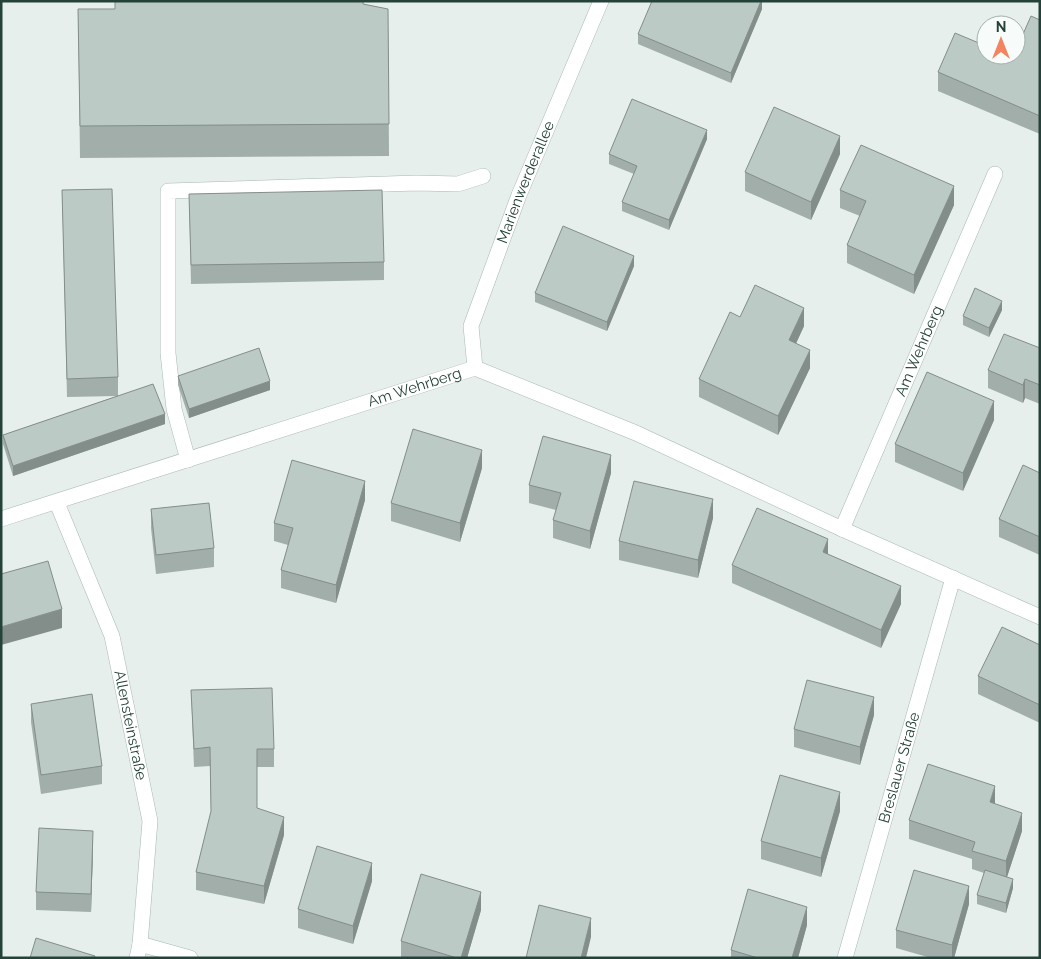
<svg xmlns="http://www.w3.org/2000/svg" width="1041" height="959" viewBox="0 0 1041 959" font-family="Raleway,sans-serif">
<rect width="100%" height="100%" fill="#e6efeb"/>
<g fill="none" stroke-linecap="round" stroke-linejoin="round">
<g stroke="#a8b8b2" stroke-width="16">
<g id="minor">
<path id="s1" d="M475,368L471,326L519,195L601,1"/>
<polyline points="188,460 174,409 168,353 168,191 417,183 458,184 483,176"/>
<path id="s2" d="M57,503L112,636L150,821L140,944L137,958"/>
<path id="s3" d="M1,519L475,368L636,433L842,529L1040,617"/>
<path id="s4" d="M842,529L995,174"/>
<polyline points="140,944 190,958"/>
<path id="s5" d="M845,958L953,578"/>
</g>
</g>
<use href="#minor" stroke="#fff" stroke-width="15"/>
</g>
<g fill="#a1aea9">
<polygon points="762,1 762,9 731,83 638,44 638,34"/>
<polygon points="363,4 388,9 389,156 80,158 78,9 115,9"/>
<polygon points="1040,20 1040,134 938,91 938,72 1013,57"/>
<polygon points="707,139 669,230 622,211 622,202 634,174 609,164 609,154"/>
<polygon points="840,154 811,220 745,191 745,172"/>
<polygon points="62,190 118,377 118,396 165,424 13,476 3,444 3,435 117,396 67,397"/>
<polygon points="840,190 954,205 914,294 847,263 847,245 860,216 840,208"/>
<polygon points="189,194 384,262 384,280 191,284"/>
<polygon points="634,266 607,331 535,302 535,293"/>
<polygon points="1002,310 989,337 963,325 963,316"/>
<polygon points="740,317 804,326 796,343 810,368 778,435 699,397 699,379"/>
<polygon points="1040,348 1040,404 1025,398 1023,403 988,388 988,370"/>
<polygon points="178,376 270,390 189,418 178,385"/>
<polygon points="994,420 963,491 895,462 895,444"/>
<polygon points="482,468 460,542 391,521 391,503"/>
<polygon points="611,473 590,549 553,538 553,520 556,510 529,503 529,485"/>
<polygon points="1040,473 1040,555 999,537 999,519"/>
<polygon points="365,500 336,603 281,588 281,570 288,545 274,541 274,523"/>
<polygon points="151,509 214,548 214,567 156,574 151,528"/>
<polygon points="713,518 698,578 619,560 619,541"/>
<polygon points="828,554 901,604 881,648 732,583 732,565"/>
<polygon points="1040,645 1040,723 978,694 978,676"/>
<polygon points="191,690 274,749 274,767 257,767 257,808 284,835 264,904 196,890 196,872 211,812 210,766 194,767"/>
<polygon points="31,704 102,766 102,784 41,794 31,722"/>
<polygon points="874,715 860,765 794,747 794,729"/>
<polygon points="995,804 1022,831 1007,877 1013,888 1006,913 977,904 977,895 984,873 972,869 972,859 909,839 909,820"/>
<polygon points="840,811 821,877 761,859 761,841"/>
<polygon points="93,849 91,912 36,910 36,892"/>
<polygon points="372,881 353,944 298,928 298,909"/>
<polygon points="969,904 954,958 931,958 896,948 896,930"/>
<polygon points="481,910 467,958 401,958 401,941"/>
<polygon points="807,925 798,958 731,958 731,950"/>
</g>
<g fill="#838d89">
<polygon points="761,1 762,1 762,9 731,83 731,73"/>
<polygon points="707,130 707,139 669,230 669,220"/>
<polygon points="840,136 840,154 811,220 811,202"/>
<polygon points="954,186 954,205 914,294 914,275"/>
<polygon points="634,256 634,266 607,331 607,322"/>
<polygon points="1002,301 1002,310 989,337 989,328"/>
<polygon points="804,308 804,326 789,359 789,340"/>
<polygon points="810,350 810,368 778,435 778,416"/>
<polygon points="1025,379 1025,398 1023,403 1023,385"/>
<polygon points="270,381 270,390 189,418 189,409"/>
<polygon points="994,401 994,420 963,491 963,473"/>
<polygon points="165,414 165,424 13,476 13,466"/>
<polygon points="482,450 482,468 460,542 460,523"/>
<polygon points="611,455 611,473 590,549 590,531"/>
<polygon points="365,481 365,500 336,603 336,585"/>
<polygon points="713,499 713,518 698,578 698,560"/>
<polygon points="828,539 828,558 823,552"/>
<polygon points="901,586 901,604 881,648 881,630"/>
<polygon points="62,609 62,628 1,645 1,627"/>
<polygon points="874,697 874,715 860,765 860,747"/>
<polygon points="995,786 995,804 990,802"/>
<polygon points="840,792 840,811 821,877 821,858"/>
<polygon points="1022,813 1022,831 1006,880 1006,861"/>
<polygon points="284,817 284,835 264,904 264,886"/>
<polygon points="93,831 93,849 91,912 91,894"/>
<polygon points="372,863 372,881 353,944 353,926"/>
<polygon points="1013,879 1013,888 1006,913 1006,903"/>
<polygon points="969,886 969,904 954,958 952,958 952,945"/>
<polygon points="481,892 481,910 467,958 461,958"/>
<polygon points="807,907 807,925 798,958 792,958"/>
<polygon points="591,918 591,937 586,958 581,958"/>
</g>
<g fill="#bbcac4" stroke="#838d89">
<polygon points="115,1 363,1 363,4 388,9 389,124 80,126 78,9 115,9"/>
<polygon points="652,1 761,1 731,73 638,34"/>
<polygon points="1031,16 1040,20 1040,116 938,72 955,33 986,46 986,55 1008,55 1013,57 1014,55 1016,55 1016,50"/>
<polygon points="632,99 707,130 669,220 622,202 637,166 609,154"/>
<polygon points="774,107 840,136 811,202 745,172"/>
<polygon points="861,145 954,186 914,275 847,245 866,201 840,190"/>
<polygon points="112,189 118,377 67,379 62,190"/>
<polygon points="382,190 384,262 191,265 189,194"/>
<polygon points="563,226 634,256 607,322 535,293"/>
<polygon points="755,285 804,308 789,340 810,350 778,416 699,379 730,312 740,317"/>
<polygon points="975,288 1002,301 989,328 963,316"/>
<polygon points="1004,334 1040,348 1040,385 1025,379 1023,385 988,370"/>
<polygon points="259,348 270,381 189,409 178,376"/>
<polygon points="927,372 994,401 963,473 895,444"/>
<polygon points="153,384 165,414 13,466 3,435"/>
<polygon points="413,429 482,450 460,523 391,503"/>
<polygon points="543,436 611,455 590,531 553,520 561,493 529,485"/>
<polygon points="292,460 365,481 336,585 281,570 293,528 274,523"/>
<polygon points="1023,465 1040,473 1040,537 999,519"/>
<polygon points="634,481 713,499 698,560 619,541"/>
<polygon points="209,503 214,548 156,555 151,509"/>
<polygon points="757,508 828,539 823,552 901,586 881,630 732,565"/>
<polygon points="48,561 62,609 1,627 1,574"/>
<polygon points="1002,627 1040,645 1040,705 978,676"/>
<polygon points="807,680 874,697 860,747 794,729"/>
<polygon points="272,688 274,749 257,749 257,808 284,817 264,886 196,872 211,811 210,747 194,749 191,690"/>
<polygon points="92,694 102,766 41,775 31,704"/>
<polygon points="928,764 995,786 990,802 1022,813 1006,861 972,851 975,842 909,820"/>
<polygon points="780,775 840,792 821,858 761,841"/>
<polygon points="39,828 93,831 91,894 36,892"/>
<polygon points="317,846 372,863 353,926 298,909"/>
<polygon points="914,870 969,886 952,945 896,930"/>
<polygon points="985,870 1013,879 1006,903 977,895"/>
<polygon points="421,874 481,892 461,958 457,958 401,941"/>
<polygon points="748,889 807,907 792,958 758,958 731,950"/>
<polygon points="539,905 591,918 581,958 526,958"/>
<polygon points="36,938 95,956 94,958 30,958"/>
</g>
<g text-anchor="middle" stroke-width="4" stroke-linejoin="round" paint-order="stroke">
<g font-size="15" fill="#24423a" stroke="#f7fbf9">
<text dy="5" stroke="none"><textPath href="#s1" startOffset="196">Marienwerderallee</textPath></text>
<text dy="5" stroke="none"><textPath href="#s4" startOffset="194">Am Wehrberg</textPath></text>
<text dy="5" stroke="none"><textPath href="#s3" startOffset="434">Am Wehrberg</textPath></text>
<text dy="5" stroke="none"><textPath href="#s2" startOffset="235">Allensteinstraße</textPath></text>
<text dy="5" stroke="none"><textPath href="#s5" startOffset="198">Breslauer Straße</textPath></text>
</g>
</g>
<rect width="1041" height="959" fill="none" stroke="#24423a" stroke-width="5"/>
<g transform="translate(1001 40)"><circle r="24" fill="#f7fbf9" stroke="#a3b1ad"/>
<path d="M0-4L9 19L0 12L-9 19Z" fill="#f4845f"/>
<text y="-8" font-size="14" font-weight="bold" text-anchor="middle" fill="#24423a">N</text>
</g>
</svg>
